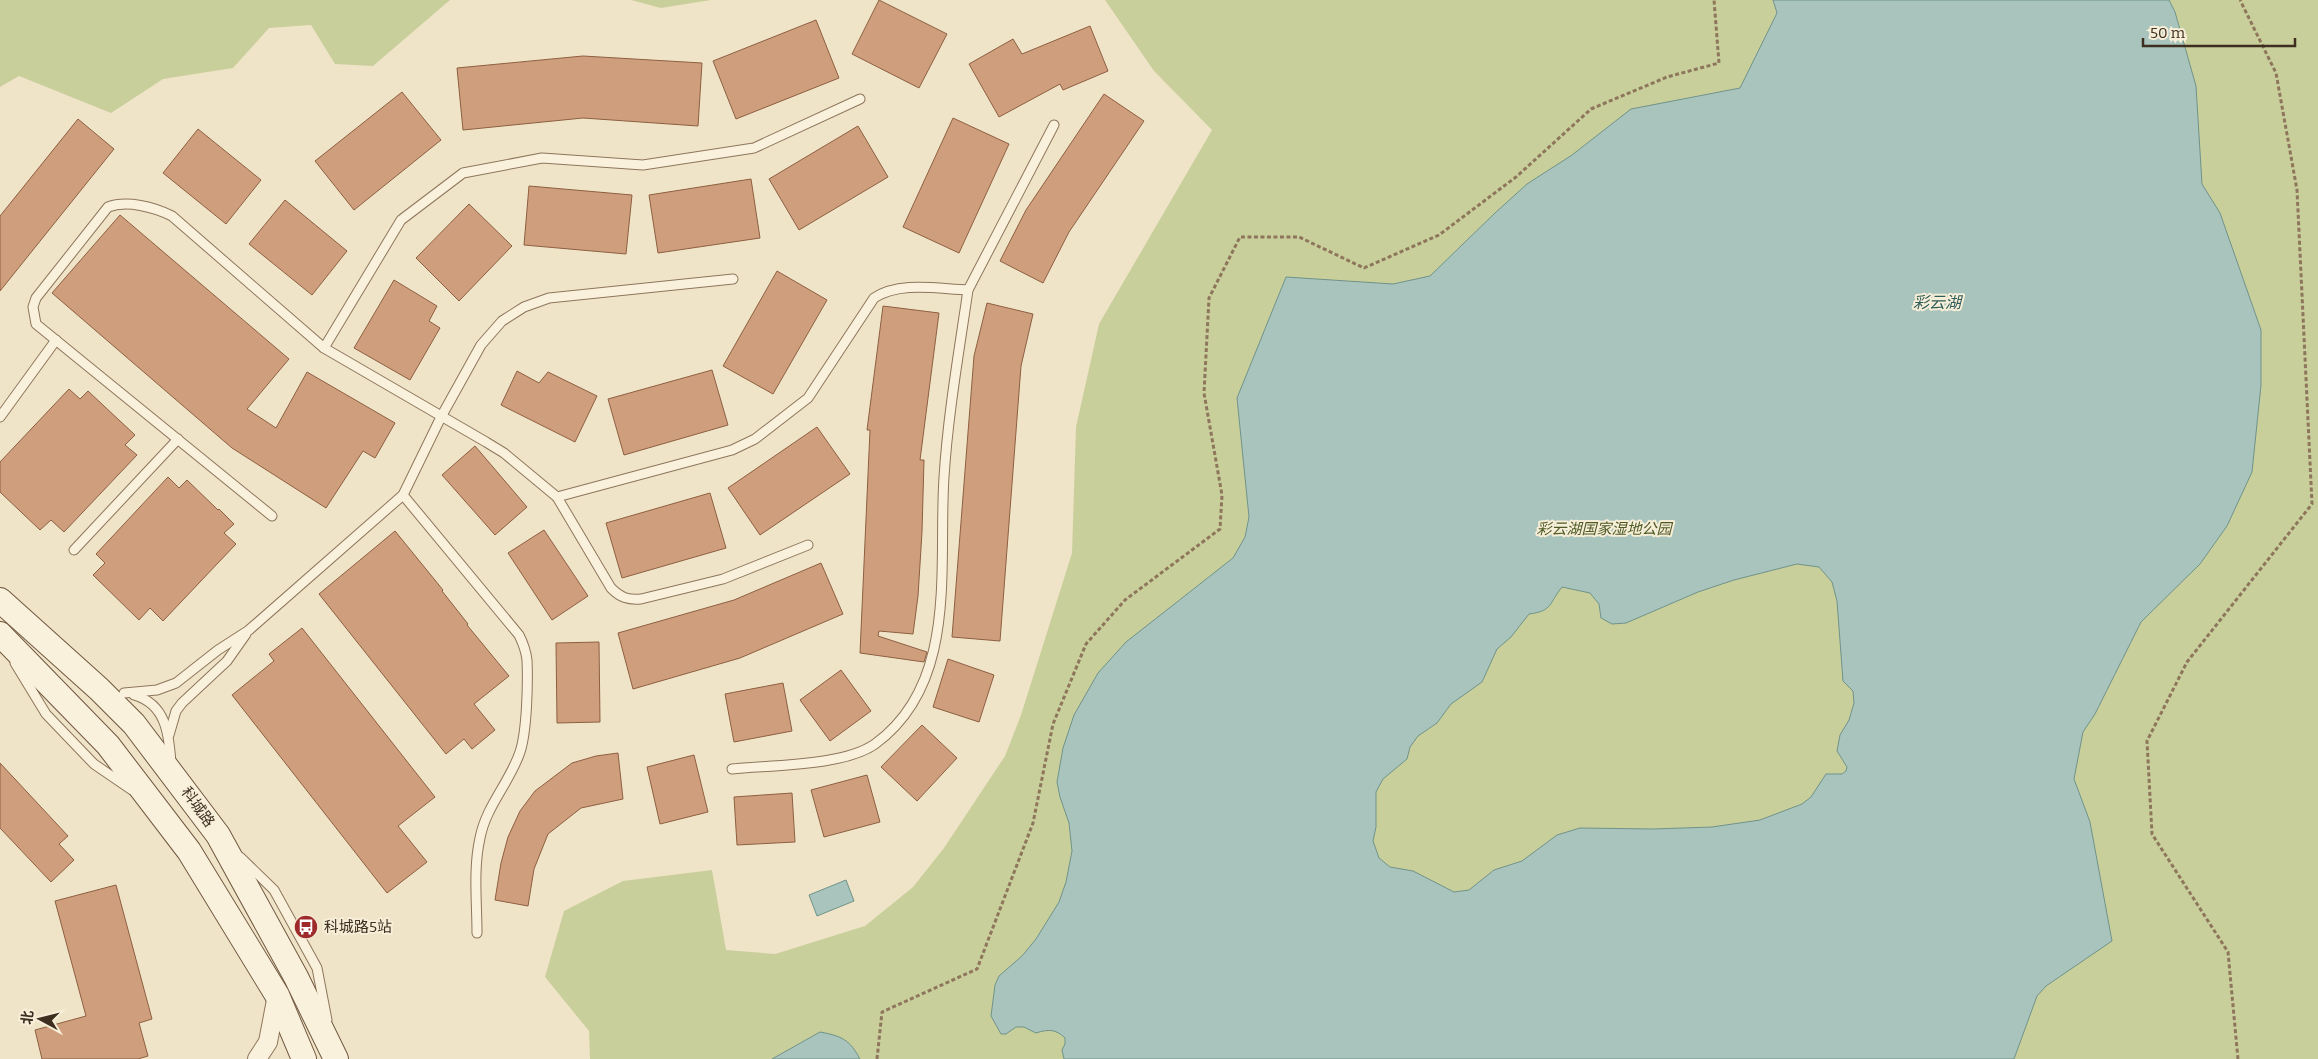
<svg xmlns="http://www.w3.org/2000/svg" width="2318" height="1059" viewBox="0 0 2318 1059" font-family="Bitter,'Noto Sans SC',serif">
<rect width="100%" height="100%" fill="#f0e4c8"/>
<g fill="#c9cf9b">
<polygon points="0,0 450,0 373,66 335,64 311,25 269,28 233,68 163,79 111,113 19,76 0,87"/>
<polygon points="631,0 711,0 661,8"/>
<polygon points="1105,0 2318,0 2318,1059 590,1059 589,1031 545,977 564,911 623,881 712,870 726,950 775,954 865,926 913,887 944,848 1005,756 1021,715 1072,553 1076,427 1099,324 1212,130 1154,71"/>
</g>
<g fill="#a9c4bc" stroke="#6f938a" fill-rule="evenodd">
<path d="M1773,0H2169L2175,12L2196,86L2202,184L2220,213L2261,330V385L2252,472L2227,526L2200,564L2141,622L2095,714L2083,732L2074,779L2090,822L2112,941L2046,986L2037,996L2014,1059H1064L1062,1050L1065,1044V1038C1056,1029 1048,1029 1036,1033L1024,1027H1016L1006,1034H1001L991,1016L995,985L999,976L1022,956L1036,939L1059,902L1066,882L1072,851L1069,823L1060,797L1057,782L1063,748L1074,715L1098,673L1126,642L1233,558L1245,537L1249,517L1237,398L1286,277L1393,284L1430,276L1495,213L1527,184L1572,155L1631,109L1740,88L1777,13ZM1797,564L1819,567L1832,582L1837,601L1843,681L1853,691L1854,703L1849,720L1840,735L1837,751L1847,767L1846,771L1842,774H1826L1811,797L1802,804L1760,820L1712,827L1653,829L1580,828L1557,835L1522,861L1494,870L1469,890L1454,892L1413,871L1390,867L1379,858L1373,841L1376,827V792L1383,779L1407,759L1410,747L1418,736L1437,723L1451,704L1482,682L1497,649L1511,637L1529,614C1553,611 1549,603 1562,587L1590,593L1599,604L1601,618L1612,624L1626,623L1698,592L1734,580Z"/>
<polygon points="846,880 854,901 817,916 809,895"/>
<path d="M820,1032C842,1036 850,1040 860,1059H772Z"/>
</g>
<g fill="#cf9f7d" stroke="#8d5f41">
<polygon points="879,0 947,34 919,88 852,54"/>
<polygon points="816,20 839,78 736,119 713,61"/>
<polygon points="1090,26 1108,71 1063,90 1060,84 999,117 969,64 1013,39 1022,54"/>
<polygon points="583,56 702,63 698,126 583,118 463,130 457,68"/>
<polygon points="402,92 441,140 354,210 315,161"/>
<polygon points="1104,94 1144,121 1069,232 1043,283 1000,261 1026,210"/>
<polygon points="953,118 1009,144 959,253 903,227"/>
<polygon points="78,119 114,149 0,291 0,216"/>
<polygon points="858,126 888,177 799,230 769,179"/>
<polygon points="198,129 261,180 226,224 163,173"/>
<polygon points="751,179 760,238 658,253 649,195"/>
<polygon points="529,186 632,195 626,254 524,245"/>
<polygon points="285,200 347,251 312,295 249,244"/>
<polygon points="469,204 512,246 459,301 416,258"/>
<polygon points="120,215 289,359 247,409 276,428 307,372 395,423 375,458 363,451 326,508 232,448 52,293"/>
<polygon points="777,271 827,300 773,394 723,366"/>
<polygon points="394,280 437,306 429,321 440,328 410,380 354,348"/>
<polygon points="987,303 1033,314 1021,366 1000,641 952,637 974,356"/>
<polygon points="883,306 939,313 920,460 924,460 922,532 918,596 913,634 879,631 878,636 927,652 924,662 860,653 870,430 867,430"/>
<polygon points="712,370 728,425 624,455 608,399"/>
<polygon points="517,371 539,383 548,372 597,396 575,442 501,405"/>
<polygon points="69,389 80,399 88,391 135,435 125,445 137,455 64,532 51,520 40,530 0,492 0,462"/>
<polygon points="817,427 850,474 760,535 728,488"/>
<polygon points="475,446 527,507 495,535 442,475"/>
<polygon points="168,477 179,488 187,480 218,510 219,509 234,524 224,533 236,544 163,621 150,608 139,620 93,575 105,563 96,554"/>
<polygon points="710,493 726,548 622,578 606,523"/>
<polygon points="544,530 588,596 552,620 508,553"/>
<polygon points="395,531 443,590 442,591 468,624 467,625 509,676 474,704 495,730 472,749 464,739 446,754 319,594"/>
<polygon points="821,563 843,614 740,658 633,689 618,633 734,600"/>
<polygon points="302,628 435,797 398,826 427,862 387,893 232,695 274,661 269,654"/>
<polygon points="599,642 600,722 557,723 556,643"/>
<polygon points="948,659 994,675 979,722 933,707"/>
<polygon points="841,670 871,711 830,741 800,700"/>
<polygon points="783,683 792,731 734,742 725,694"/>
<polygon points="922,725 957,758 917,801 881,767"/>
<polygon points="618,753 623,799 581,808 548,834 534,869 528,906 495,900 501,863 508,837 520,811 535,791 572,763 596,756"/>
<polygon points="694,755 708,812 660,824 647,767"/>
<polygon points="0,763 68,836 59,844 74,860 51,882 0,828"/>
<polygon points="867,775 880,822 824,837 811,790"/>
<polygon points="792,793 795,842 737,845 734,797"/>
<polygon points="116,885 152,1019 139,1023 148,1056 138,1059 42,1059 35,1030 86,1016 55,901"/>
</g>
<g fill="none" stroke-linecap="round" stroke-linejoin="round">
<g stroke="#8d765c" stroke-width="11">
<g id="service">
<polyline points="324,348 401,220 463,173 542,158 643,165 754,148 860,99"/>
<polyline points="0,417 56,340"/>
<path d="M403,495L519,635C523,643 526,651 527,660C528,683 527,731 520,752C510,782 486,806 480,838C473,869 477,902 477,933"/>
<path d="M557,497L732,450L755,439L808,398L874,298C900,281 938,289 968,290L1054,125"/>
<path d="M272,516L36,324L33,307L36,298L108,207C127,200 154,207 172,216L324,348L486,442L504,453L557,497L611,588C621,598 628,600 641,599L723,579L808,545"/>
<polyline points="74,550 178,439"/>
<polyline points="15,663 46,714 94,764 132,790"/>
<polyline points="124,693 157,690 176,683 218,650 249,630 403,495 441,417 481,345 502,321 524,307 549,298 733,279"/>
<path d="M134,695C166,704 169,734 171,763"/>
<polyline points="169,735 176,711 182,703 227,661 246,634"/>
<path d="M732,769C772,765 844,766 875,744C959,683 938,566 944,477C948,414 959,352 968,290"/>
<polyline points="240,857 274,890 317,968 327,1020"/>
</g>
</g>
<g stroke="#8d765c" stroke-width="20">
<polyline id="minor" points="257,1059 268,1042 277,995"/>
</g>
<g stroke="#6f573f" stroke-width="26">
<g id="secondary">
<polyline points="0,600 99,689 134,724 218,835 296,977 336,1059"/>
<polyline points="0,634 108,745 189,851 277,995 304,1059"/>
</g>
</g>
<g stroke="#8d765c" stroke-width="3" stroke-dasharray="4 2.5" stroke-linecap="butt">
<polyline points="877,1059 882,1012 977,969 1033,823 1053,724 1086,644 1125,600 1220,529 1222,495 1204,393 1209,298 1240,237 1299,237 1364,268 1439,235 1516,177 1591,109 1667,77 1719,63 1714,0"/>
<polyline points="2238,1059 2228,952 2152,834 2147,741 2187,662 2312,504 2297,190 2276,73 2240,0"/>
</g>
<use href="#service" stroke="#faf1dc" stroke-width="9"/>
<use href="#minor" stroke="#faf1dc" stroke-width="18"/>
<use href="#secondary" stroke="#faf1dc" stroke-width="24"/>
</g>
<defs>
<g id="bus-disc" transform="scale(1.25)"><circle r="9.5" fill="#9e2a2b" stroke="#f7eed8"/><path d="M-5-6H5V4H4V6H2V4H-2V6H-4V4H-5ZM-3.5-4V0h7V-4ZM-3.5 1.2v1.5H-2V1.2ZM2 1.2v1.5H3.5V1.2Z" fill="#fff"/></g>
</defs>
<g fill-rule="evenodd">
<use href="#bus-disc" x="306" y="927"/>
</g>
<g text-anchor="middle" stroke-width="4" stroke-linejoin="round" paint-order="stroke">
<g font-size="15" font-style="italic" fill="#4d5a26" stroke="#f7eed8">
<text x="1604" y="534">彩云湖国家湿地公园</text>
</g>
<g font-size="15" fill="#3d2e20" stroke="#f7eed8">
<text transform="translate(198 807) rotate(54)" y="5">科城路</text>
</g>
<g font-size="15" fill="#3d2e20" stroke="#f7eed8" text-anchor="start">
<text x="324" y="932">科城路5站</text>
</g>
<g font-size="16" font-style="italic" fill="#2f5d5a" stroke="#f7eed8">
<text x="1937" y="308">彩云湖</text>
</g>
</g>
<g transform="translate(40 1019) rotate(277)" stroke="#f7eed8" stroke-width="4" paint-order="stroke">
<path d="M0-4L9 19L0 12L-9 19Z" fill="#3d2e20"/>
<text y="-8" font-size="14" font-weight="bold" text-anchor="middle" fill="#3d2e20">北</text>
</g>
<path d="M2143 38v8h152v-8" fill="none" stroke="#3d2e20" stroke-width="2.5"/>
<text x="2150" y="38" font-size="15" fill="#3d2e20" stroke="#f7eed8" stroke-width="4" paint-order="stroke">50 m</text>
</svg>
